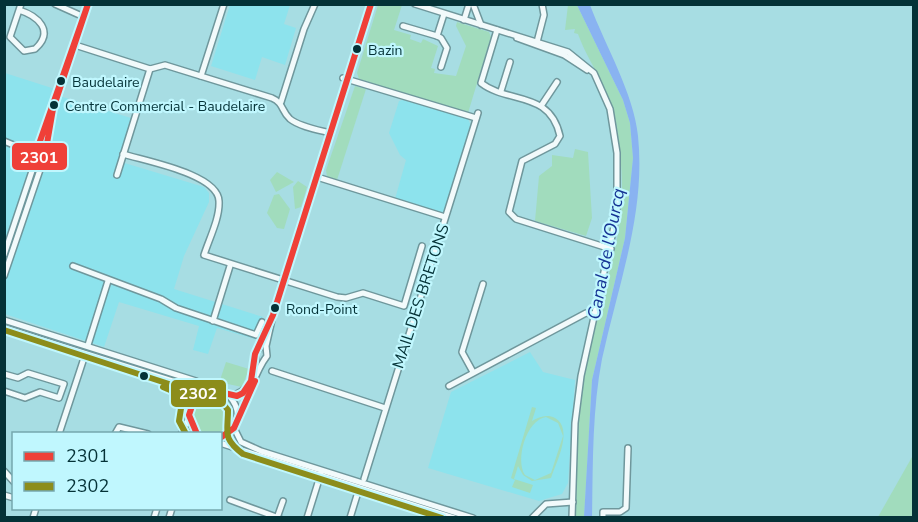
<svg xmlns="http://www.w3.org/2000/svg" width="918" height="522" viewBox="0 0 918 522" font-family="'Nunito Sans',sans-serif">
<rect width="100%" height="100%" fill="#a7dde3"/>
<g fill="#8de3ed">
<polygon points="230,5 290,5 284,24 296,28 285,65 262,57 255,80 211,66"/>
<polygon points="5,73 55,89 53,94 131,118 118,161 204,187 209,193 209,202 184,256 174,289 263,317 255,339 217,328 208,354 193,350 199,326 119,302 104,347 5,314"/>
<polygon points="403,100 468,119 471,126 444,211 439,214 395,199 406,160 400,155 389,133 399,101"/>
<polygon points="530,352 543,372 575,380 568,483 562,494 539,501 428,468 451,392"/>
</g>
<g fill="#a1dcbd" fill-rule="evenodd">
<polygon points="378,5 402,5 394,30 411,35 410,39 421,43 423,39 438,46 431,68 435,69 434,73 456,76 466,46 456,26 457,22 489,32 491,37 468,113 359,79 357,73"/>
<path d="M568,5H577L623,100L630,123L633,158L625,238L592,380L584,518L576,517C577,471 575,422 583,376C592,326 609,283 618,234C625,200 622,154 615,117C608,86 589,64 578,34L574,33L575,29L565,30Z"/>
<polygon points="355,86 366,89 337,180 327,177 326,170"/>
<polygon points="575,149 588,152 592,218 586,236 535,221 539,176 552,166 552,155 573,158"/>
<polygon points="277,172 294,182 276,192 270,180"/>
<polygon points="298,181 307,187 301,207 295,209 293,187"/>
<polygon points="279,194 290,209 284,229 277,228 267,213 274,195"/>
<polygon points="226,362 249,369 242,387 223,383 221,377"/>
<circle cx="213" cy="414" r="21"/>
<path d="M532,407L536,408L532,421C539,417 547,414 555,418C574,429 556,463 551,478L532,481L523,475L518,466L514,479L533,485L530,493L512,487L515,480L511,478ZM546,417L558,423L563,436L551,473L535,480L525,475C515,460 526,420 546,417Z"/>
<polygon points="913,456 913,517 878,517 912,457"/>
</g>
<path fill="#89b3f1" d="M577,5H590C605,45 634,94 638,136C646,213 618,285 602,359C592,411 593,465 592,518L584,517L592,380L625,238L633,158L630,123L623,100Z"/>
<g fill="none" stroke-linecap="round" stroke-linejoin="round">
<g stroke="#6f979c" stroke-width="8">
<g id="minor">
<polyline points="55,4 84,17"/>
<polyline points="415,4 568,52 594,73 610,109 617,153 617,213 581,376 575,423 572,518"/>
<polyline points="473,4 481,25"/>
<path d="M19,10C38,16 55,31 35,49L24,51L10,37L21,4"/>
<polyline points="464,20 469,4"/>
<polyline points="403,26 437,36"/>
<path d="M497,30L481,83C508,104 550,90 560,136L555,144L522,161L509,212L516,219L611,249"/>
<polyline points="517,38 564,55 587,70"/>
<polyline points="537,42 544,15 542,4"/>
<path d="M75,45L150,69L165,65L272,98C284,103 281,111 290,119C300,127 319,130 331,133"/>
<polyline points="441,67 447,48 441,38 437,36 444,14"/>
<polyline points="201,76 224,4"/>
<polyline points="343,78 476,118"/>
<polyline points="501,91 510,62"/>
<polyline points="281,102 304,29 315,4"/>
<polyline points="541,106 557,82"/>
<polyline points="4,141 37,155"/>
<path d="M123,154C145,161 218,174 219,201C220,218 209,239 204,255L337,297L346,298L363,293L404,306L422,246"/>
<polyline points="42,157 37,155 39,144 88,4"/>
<polyline points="117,175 150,69"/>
<polyline points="317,177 445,217"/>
<polyline points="4,255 37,156"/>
<polyline points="73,266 161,299 176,308 256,335 262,322"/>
<polyline points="4,276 45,155 53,109"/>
<polyline points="4,320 196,381 212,389"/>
<polyline points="213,321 230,266"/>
<polyline points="4,328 179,383 192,400"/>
<polyline points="88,345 108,281"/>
<polyline points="272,371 385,408"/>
<polyline points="473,372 462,352 483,284"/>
<polyline points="4,374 18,378 28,373 64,384 59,398 40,392 25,398 4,391"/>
<polyline points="449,386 586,313 594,314"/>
<path d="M229,396C249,393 259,372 255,354L261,346L268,326"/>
<path d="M237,419C249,399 253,374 267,356L266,346L273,315L371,4"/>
<polyline points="234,428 241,442 261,451 473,518"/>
<polyline points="59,434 85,355"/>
<polyline points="115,434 119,427 148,434"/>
<polyline points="181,434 188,420"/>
<path d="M197,434L188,420L192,400C224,367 259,421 220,438"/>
<polyline points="220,443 454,518"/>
<polyline points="4,471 14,482"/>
<polyline points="364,479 478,113"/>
<polyline points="4,495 14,498"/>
<polyline points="230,500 279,518"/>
<polyline points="33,518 36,508"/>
<polyline points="154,518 157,508"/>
<polyline points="169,518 172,508"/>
<polyline points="277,518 283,501"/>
<polyline points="307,518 321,473"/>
<polyline points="350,518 358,492"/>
<polyline points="532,518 546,504 573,502"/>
<polyline points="603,518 603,512 620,512 626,508 628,448"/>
</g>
</g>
<use href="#minor" stroke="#f2fafb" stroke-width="5"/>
<g stroke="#c0f7fe" stroke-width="10">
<g id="bus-1">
<polyline points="88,4 39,144 36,154 39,157 45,155 53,109 88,4"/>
<polyline points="197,434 189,415 195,397 211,390 237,396 243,393 251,381 255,354 273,315 371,4"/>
<polyline points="220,438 234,428 255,381"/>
</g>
</g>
<g stroke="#c0f7fe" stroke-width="10">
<g id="bus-2">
<path d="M4,330L221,401L228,410C228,433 222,438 243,454L442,518"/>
<polyline points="163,387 177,393 182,402 179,421 186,434"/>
</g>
</g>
<use href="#bus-1" stroke="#ef4038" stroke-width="6"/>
<use href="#bus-2" stroke="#8c8d1b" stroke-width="6"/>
</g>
<g fill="#043237" stroke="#c0f7fe" stroke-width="2">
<circle cx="357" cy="49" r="5"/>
<circle cx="61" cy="81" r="5"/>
<circle cx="54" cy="105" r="5"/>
<circle cx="275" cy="308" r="5"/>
<circle cx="144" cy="376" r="5"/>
</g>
<g text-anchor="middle" stroke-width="4.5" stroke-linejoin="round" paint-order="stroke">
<g font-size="14" fill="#043237" stroke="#c0f7fe" text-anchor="start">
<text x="368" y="55">Bazin</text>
<text x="72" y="87">Baudelaire</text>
<text x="65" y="111">Centre Commercial - Baudelaire</text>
<text x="286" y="314">Rond-Point</text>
</g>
<g font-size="16" fill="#043237" stroke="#c0f7fe">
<text transform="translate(420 296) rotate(-72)" y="6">MAIL DES BRETONS</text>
</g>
<g font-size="18" font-style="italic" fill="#153394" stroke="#c0f7fe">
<text transform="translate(606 254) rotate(-79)" y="6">Canal de l'Ourcq</text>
</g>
</g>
<g stroke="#c0f7fe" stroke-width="2">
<rect x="11" y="142" width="57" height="29" rx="6" fill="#ef4038"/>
<rect x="170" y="379" width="57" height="29" rx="6" fill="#8c8d1b"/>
</g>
<g font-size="16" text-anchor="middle" font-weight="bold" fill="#fff">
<text x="39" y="163">2301</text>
<text x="198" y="399">2302</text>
</g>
<rect width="918" height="522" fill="none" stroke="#043237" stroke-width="12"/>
<rect x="12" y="432" width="210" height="78" fill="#c0f7fe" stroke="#75a8ae" stroke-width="1.5"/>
<rect x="24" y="452" width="30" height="9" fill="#ef4038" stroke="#75a8ae" stroke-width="1.5"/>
<text x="66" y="462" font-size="18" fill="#043237">2301</text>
<rect x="24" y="482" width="30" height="9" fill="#8c8d1b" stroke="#75a8ae" stroke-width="1.5"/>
<text x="66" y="492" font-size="18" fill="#043237">2302</text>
</svg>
